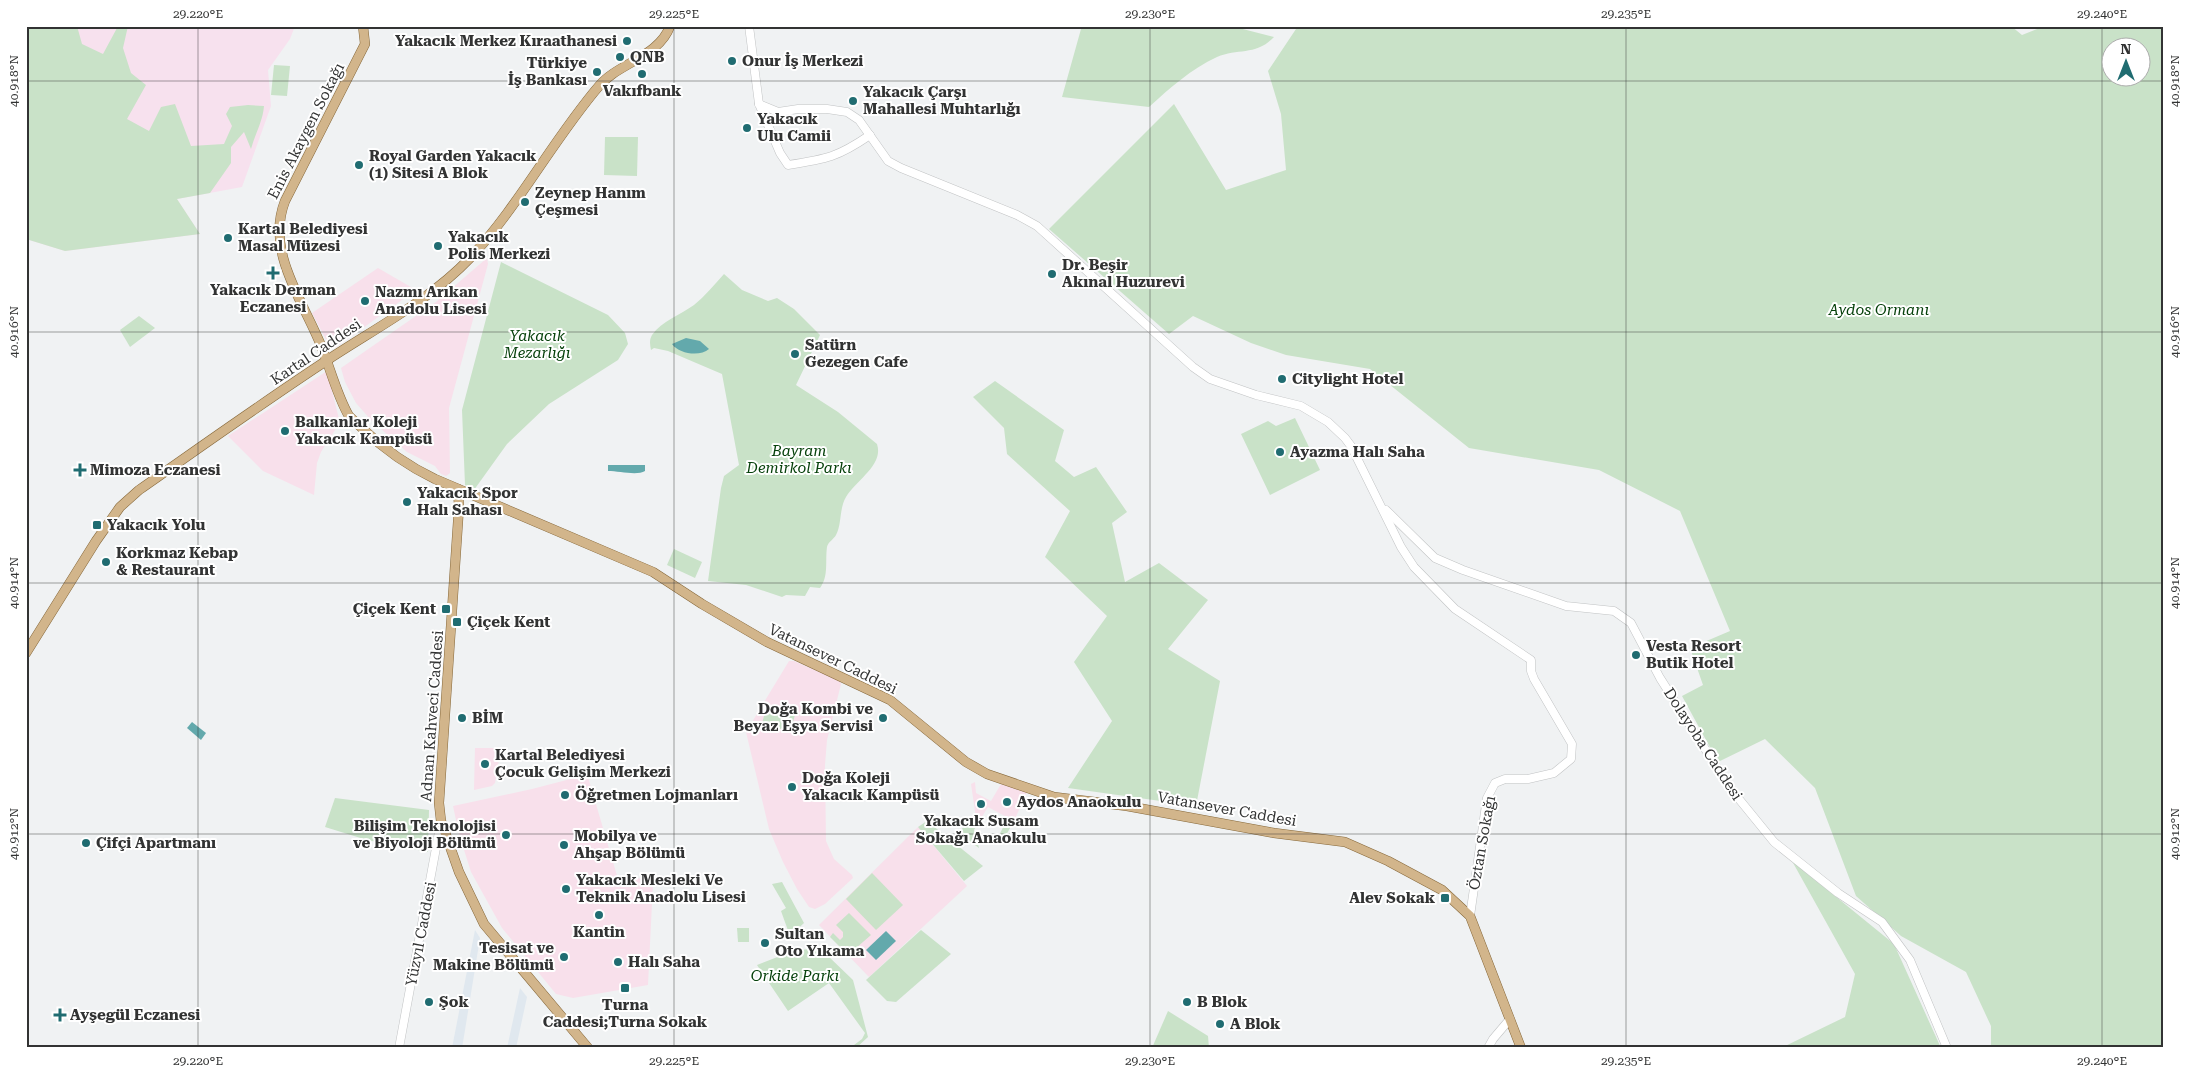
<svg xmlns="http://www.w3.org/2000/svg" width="2189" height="1074" viewBox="0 0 2189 1074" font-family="'Roboto Serif',serif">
<rect width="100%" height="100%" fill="#f0f2f3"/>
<g fill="#e0e8ef">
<polygon points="475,930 480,938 465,1030 462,1048 452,1048"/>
<polygon points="520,988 527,997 516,1048 507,1048"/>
</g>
<g fill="#f8e0eb">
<polygon points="487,258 488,264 449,408 450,473 446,476 441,474 435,466 407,452 371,420 356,403 345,382 341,368 436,302"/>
<polygon points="378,268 416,290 335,348 330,347 312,313"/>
<polygon points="327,371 339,419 337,427 321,452 317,463 314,495 263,471 228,436"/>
<polygon points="789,661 794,661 840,681 841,684 827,740 825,765 826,841 834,859 852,875 853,878 825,904 815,909 809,907 797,889 783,862 769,829 746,732"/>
<polygon points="475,748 501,748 495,783 492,786 474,790"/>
<polygon points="578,777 588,777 618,879 651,878 653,883 648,985 573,998 556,994 502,928 471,872 459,834 453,806 532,789"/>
<polygon points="975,782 976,793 991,801 1001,784 1027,792 1014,821 988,807 977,825 971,784"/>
<polygon points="918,827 967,886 869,977 819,925"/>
</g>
<polygon fill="#f7e1ee" points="26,26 295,26 290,39 268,70 271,106 242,187 177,199 200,234 65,251 26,239"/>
<g fill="#c9e2c8" fill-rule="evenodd">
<path d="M26,26H77L82,44L103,54L117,28L116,26H128L123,48L131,73L146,85L127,119L149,131L161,107L175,104L191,146L224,144L232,126L226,114L230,107L248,105L264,106C263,121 255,134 251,149L244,132L231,147V163L210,193L177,199L200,234L65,251L26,239Z"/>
<path d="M1043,26H1231L1274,37C1256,56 1238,48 1217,57C1191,69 1170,88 1149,107L1062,97L1081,29Z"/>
<path d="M1298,26H2011L2022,35L2045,26H2163V1048H1991V1026L1966,972L1901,936L1856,896L1815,788L1765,739L1718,762L1682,696L1703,685L1690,648L1730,631L1680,511L1599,470L1469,448L1370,369L1286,355L1251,343L1193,316L1169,334L1049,229L1174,104L1226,190L1286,170L1281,114L1268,71ZM2112,48H2142V78H2112Z"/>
<polygon points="274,65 290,66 287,96 271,95"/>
<polygon points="605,137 638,137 637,176 604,175"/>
<polygon points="501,262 608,315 625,333 628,344 618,360 549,404 507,444 474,490 465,485 462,410"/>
<path d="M724,274L742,290L768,301L777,298L794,309L820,335L796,385L838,412L877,444C884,465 856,480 846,497C839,509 842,524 836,535C834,539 828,542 827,547C825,561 829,576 820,588L810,587L805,596L786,595L782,597L746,585L708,581L721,488L724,476L739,465L722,374L668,351L654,348L651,350C650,345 649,340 652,335C662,321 680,315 694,305C705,296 714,285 724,274Z"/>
<polygon points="139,316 155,328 130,347 120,330"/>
<polygon points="995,381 1064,430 1055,461 1074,477 1096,467 1127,512 1112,523 1125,582 1159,563 1208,600 1168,649 1220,681 1196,806 1068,788 1112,721 1074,662 1107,616 1045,557 1070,511 1007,454 1004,428 973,397"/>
<polygon points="1295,418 1320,470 1270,495 1241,434 1268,421 1276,426"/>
<polygon points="674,549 702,562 695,578 667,565"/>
<polygon points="767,706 795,715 790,732 762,723"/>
<polygon points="335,798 429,810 428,852 367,840 325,827"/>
<polygon points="975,815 977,825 974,830 979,848 958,833"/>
<polygon points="1008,818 1014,821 1001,844 996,841"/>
<polygon points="927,821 983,866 964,881 918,827"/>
<polygon points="1792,861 1894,944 1941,1048 1781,1048 1845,1017 1855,974"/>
<polygon points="872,873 903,905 876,930 846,899"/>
<polygon points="782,882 804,923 790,936 781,911 786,908 772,884"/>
<polygon points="849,913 871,935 848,955 830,937 833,933 840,940 843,937 843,932 836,925"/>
<polygon points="737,928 749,928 749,942 738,942"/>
<polygon points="921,930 951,954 896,1002 887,1001 866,980"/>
<polygon points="809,949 827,955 853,980 868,1037 856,1048 850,1048 862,1039 865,1033 829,983 788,1011 757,965 793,951"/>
<polygon points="1168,1011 1208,1036 1209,1048 1152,1048"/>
</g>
<g fill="#63a9ac">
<path d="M686,338L700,341L709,349C700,357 679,354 672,344Z"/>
<path d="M608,465H645V471C637,476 619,471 608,471Z"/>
<polygon points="192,722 206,733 201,740 187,728"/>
<polygon points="886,931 896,941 876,960 866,950"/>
</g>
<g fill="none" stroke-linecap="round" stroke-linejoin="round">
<g stroke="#c1c3c4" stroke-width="9">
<g id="minor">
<path d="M749,26L759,104L780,153L788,165C827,159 838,157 870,135"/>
<polyline points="759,104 778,112 798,109 827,109 847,112 859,120 888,161 901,168 1017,215 1037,226 1193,367 1210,379 1256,395 1301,406 1328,422 1345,438 1351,446 1401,547 1414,567 1455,609 1531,660 1531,671 1534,679 1572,744 1571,759 1554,773 1528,779 1505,779 1495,783 1487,798 1470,916"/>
<polyline points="1386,510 1435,558 1463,570 1566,606 1614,611 1631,623 1660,678 1730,788 1774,842 1838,893 1882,922 1910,960 1947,1048"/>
<polyline points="399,1048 441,821"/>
<polyline points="1488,1048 1493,1039 1510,1019"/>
</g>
</g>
<g stroke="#86683a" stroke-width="10">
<g id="major">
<path d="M363,26L365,44L285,201C265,252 304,302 322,348C330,368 338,398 349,416C353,420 359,425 363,429C385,450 408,466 435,479L653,572L702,604L767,642L890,700L966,762L987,774L1054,797L1127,806L1274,833L1345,842L1388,861L1442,890L1470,916L1521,1048"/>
<polyline points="458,489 459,507 439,803 441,821 459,872 484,924 588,1048"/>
<path d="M26,653L96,541L120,507L139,490C202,446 265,401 329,359C376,328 430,300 470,258C519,206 552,141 599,86C618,63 659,57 670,26"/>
</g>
</g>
<use href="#minor" stroke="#fff" stroke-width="8"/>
<use href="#major" stroke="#d2b58b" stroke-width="9"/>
</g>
<path fill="none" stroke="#323333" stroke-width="1" stroke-opacity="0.45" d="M198,26V1048M674,26V1048M1150,26V1048M1626,26V1048M2102,26V1048M26,81H2163M26,332H2163M26,583H2163M26,834H2163"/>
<g fill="#206c71" stroke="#fff" stroke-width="2">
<circle cx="627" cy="41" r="5"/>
<circle cx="620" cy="57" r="5"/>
<circle cx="732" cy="61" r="5"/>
<circle cx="597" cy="72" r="5"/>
<circle cx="642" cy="74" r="5"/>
<circle cx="853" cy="101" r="5"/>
<circle cx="747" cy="128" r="5"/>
<circle cx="359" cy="165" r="5"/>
<circle cx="525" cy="202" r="5"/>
<circle cx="228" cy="238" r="5"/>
<circle cx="438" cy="246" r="5"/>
<path d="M270.5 265.5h5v5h5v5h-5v5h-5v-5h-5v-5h5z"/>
<circle cx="1052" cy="274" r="5"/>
<circle cx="365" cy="301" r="5"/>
<circle cx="795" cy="354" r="5"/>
<circle cx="1282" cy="379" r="5"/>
<circle cx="285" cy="431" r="5"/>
<circle cx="1280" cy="452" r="5"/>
<path d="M77.5 462.5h5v5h5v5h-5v5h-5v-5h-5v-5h5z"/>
<circle cx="407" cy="502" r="5"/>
<rect x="92" y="520" width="10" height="10" rx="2.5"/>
<circle cx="106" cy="562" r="5"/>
<rect x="441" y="604" width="10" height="10" rx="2.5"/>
<rect x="452" y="617" width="10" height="10" rx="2.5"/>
<circle cx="1636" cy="655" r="5"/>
<circle cx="462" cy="718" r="5"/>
<circle cx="883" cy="718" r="5"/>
<circle cx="485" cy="764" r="5"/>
<circle cx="792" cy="787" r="5"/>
<circle cx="565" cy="795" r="5"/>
<circle cx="1007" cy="802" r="5"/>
<circle cx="981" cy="804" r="5"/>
<circle cx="506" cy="835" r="5"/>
<circle cx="86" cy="843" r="5"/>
<circle cx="564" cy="845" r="5"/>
<circle cx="566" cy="889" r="5"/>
<rect x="1440" y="893" width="10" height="10" rx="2.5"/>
<circle cx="599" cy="915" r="5"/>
<circle cx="765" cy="943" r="5"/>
<circle cx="564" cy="957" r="5"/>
<circle cx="618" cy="962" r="5"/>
<rect x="620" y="983" width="10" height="10" rx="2.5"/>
<circle cx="429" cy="1002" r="5"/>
<circle cx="1187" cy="1002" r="5"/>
<path d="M57.5 1007.5h5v5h5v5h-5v5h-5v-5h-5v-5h5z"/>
<circle cx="1220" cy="1024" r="5"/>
</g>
<g text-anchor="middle" stroke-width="4" stroke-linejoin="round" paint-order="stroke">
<g font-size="15" font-weight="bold" fill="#323333" stroke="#fff" text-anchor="start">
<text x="617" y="46" text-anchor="end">Yakacık Merkez Kıraathanesi</text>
<text x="630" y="62">QNB</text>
<text x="742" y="66">Onur İş Merkezi</text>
<text x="587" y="68" text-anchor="end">Türkiye<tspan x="587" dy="17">İş Bankası</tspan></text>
<text x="642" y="96" text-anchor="middle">Vakıfbank</text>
<text x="863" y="97">Yakacık Çarşı<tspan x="863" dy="17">Mahallesi Muhtarlığı</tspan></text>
<text x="757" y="124">Yakacık<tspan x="757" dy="17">Ulu Camii</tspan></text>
<text x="369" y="161">Royal Garden Yakacık<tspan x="369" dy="17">(1) Sitesi A Blok</tspan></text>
<text x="535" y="198">Zeynep Hanım<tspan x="535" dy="17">Çeşmesi</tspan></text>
<text x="238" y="234">Kartal Belediyesi<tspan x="238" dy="17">Masal Müzesi</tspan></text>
<text x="448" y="242">Yakacık<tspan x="448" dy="17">Polis Merkezi</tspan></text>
<text x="1062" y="270">Dr. Beşir<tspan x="1062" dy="17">Akınal Huzurevi</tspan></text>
<text x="273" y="295" text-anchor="middle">Yakacık Derman<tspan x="273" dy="17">Eczanesi</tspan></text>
<text x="375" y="297">Nazmı Arıkan<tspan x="375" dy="17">Anadolu Lisesi</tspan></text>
<text x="805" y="350">Satürn<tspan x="805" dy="17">Gezegen Cafe</tspan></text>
<text x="1292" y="384">Citylight Hotel</text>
<text x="295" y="427">Balkanlar Koleji<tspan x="295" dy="17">Yakacık Kampüsü</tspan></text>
<text x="1290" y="457">Ayazma Halı Saha</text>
<text x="90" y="475">Mimoza Eczanesi</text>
<text x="417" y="498">Yakacık Spor<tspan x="417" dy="17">Halı Sahası</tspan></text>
<text x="107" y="530">Yakacık Yolu</text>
<text x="116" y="558">Korkmaz Kebap<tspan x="116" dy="17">&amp; Restaurant</tspan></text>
<text x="436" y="614" text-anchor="end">Çi̇çek Kent</text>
<text x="467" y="627">Çiçek Kent</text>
<text x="1646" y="651">Vesta Resort<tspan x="1646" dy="17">Butik Hotel</tspan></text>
<text x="873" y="714" text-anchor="end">Doğa Kombi ve<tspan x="873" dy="17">Beyaz Eşya Servisi</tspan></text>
<text x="472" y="723">BİM</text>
<text x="495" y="760">Kartal Belediyesi<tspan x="495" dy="17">Çocuk Gelişim Merkezi</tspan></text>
<text x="802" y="783">Doğa Koleji<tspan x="802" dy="17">Yakacık Kampüsü</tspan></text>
<text x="575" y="800">Öğretmen Lojmanları</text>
<text x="1017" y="807">Aydos Anaokulu</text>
<text x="981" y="826" text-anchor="middle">Yakacık Susam<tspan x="981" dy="17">Sokağı Anaokulu</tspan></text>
<text x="496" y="831" text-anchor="end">Bilişim Teknolojisi<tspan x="496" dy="17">ve Biyoloji Bölümü</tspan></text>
<text x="574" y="841">Mobilya ve<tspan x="574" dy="17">Ahşap Bölümü</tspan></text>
<text x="96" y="848">Çifçi Apartmanı</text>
<text x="576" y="885">Yakacık Mesleki Ve<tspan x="576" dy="17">Teknik Anadolu Lisesi</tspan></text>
<text x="1435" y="903" text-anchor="end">Alev Sokak</text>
<text x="599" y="937" text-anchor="middle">Kantin</text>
<text x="775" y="939">Sultan<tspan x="775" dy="17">Oto Yıkama</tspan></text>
<text x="554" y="953" text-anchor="end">Tesisat ve<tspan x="554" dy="17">Makine Bölümü</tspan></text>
<text x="628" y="967">Halı Saha</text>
<text x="439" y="1007">Şok</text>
<text x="1197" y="1007">B Blok</text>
<text x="625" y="1010" text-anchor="middle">Turna<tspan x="625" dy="17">Caddesi;Turna Sokak</tspan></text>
<text x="70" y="1020">Ayşegül Eczanesi</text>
<text x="1230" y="1029">A Blok</text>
</g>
<g font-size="15" fill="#323333" stroke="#fff">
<text transform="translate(306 131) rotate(-63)" y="5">Enis Akaygen Sokağı</text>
<text transform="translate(316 352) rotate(-34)" y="5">Kartal Caddesi</text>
<text transform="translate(833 659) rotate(26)" y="5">Vatansever Caddesi</text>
<text transform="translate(432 716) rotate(-86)" y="5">Adnan Kahveci Caddesi</text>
<text transform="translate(1703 744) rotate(57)" y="5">Dolayoba Caddesi</text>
<text transform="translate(1227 809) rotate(10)" y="5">Vatansever Caddesi</text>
<text transform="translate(1482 843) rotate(-80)" y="5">Öztan Sokağı</text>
<text transform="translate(421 934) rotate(-79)" y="5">Yüzyıl Caddesi</text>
</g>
<g font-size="15" font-style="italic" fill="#06410b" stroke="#fff">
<text x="1879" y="315">Aydos Ormanı</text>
<text x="537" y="341">Yakacık<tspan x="537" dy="17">Mezarlığı</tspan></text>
<text x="799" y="456">Bayram<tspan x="799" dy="17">Demirkol Parkı</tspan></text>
<text x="795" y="981">Orkide Parkı</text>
</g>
</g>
<rect width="2189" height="1074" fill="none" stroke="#ffffff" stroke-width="55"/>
<g transform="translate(2126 62)"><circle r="24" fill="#ffffff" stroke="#adadad"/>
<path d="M0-4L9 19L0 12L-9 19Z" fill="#206c71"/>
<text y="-8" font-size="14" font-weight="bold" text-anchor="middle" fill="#323333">N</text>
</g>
<rect x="28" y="28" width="2134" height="1018" fill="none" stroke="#323333" stroke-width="2"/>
<g font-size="12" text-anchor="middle" fill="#323333">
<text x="198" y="18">29.220°E</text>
<text x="674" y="18">29.225°E</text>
<text x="1150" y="18">29.230°E</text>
<text x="1626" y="18">29.235°E</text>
<text x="2102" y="18">29.240°E</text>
<text transform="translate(14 81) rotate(-90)" y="4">40.918°N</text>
<text transform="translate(2175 81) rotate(-90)" y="4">40.918°N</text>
<text transform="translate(14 332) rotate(-90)" y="4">40.916°N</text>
<text transform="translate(2175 332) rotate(-90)" y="4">40.916°N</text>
<text transform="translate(14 583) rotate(-90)" y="4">40.914°N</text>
<text transform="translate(2175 583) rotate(-90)" y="4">40.914°N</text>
<text transform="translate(14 834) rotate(-90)" y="4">40.912°N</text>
<text transform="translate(2175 834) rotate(-90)" y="4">40.912°N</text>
<text x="198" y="1065">29.220°E</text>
<text x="674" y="1065">29.225°E</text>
<text x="1150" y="1065">29.230°E</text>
<text x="1626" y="1065">29.235°E</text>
<text x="2102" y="1065">29.240°E</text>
</g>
</svg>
